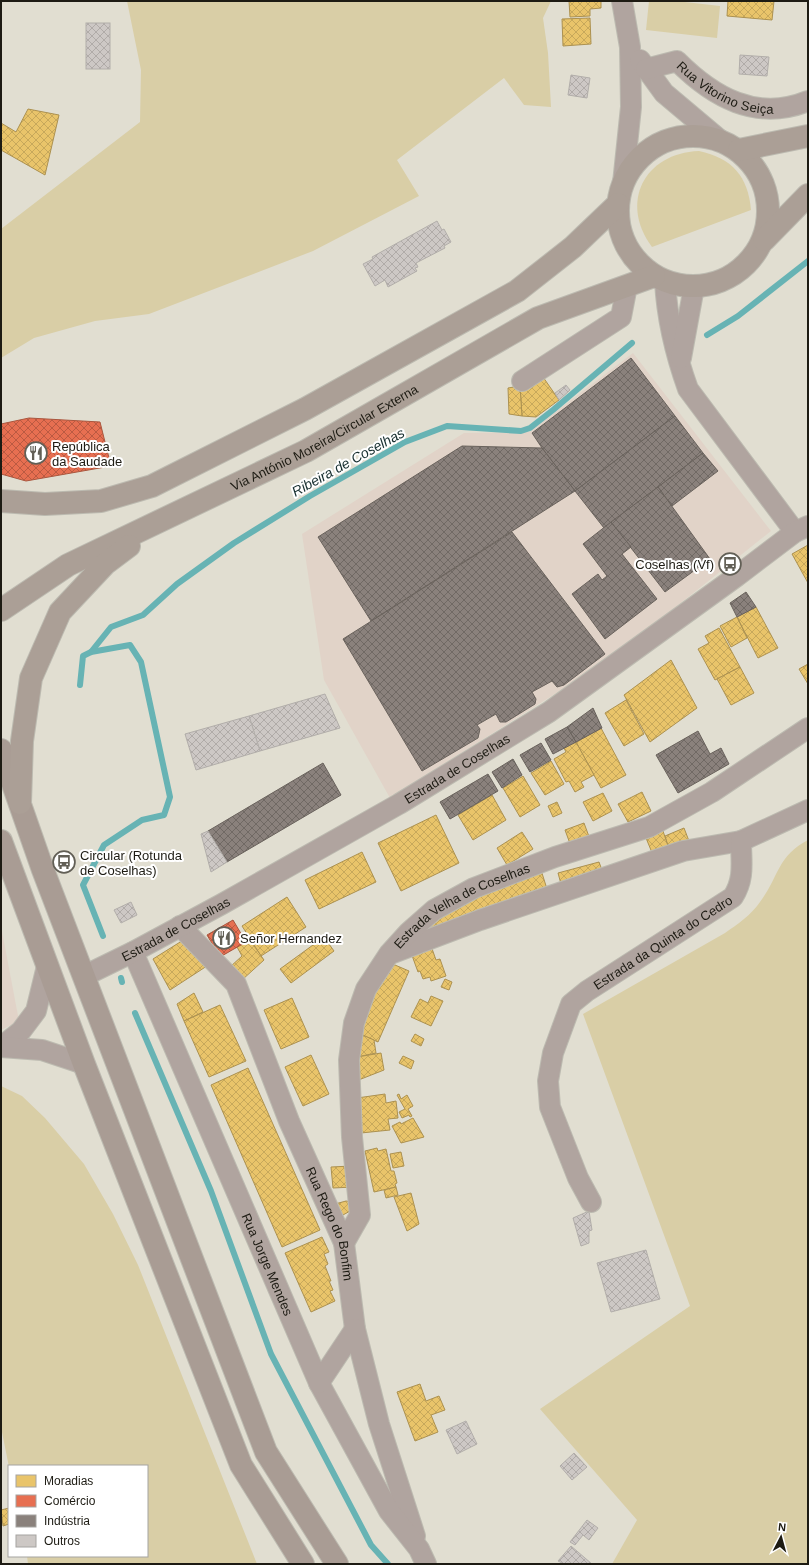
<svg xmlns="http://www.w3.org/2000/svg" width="809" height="1565" viewBox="0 0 809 1565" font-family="Helvetica,sans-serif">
<defs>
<pattern id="homes-cross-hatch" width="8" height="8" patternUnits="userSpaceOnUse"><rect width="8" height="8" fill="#e9c46a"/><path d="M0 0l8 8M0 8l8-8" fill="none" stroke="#c7a85b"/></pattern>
<pattern id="shops-cross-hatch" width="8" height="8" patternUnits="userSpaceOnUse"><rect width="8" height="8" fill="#e76f51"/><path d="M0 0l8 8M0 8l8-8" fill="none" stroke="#bb5a42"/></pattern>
<pattern id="industry-cross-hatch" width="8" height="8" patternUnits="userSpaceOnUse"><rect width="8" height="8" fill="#8a817c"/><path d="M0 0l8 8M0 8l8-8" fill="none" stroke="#706964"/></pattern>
<pattern id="building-cross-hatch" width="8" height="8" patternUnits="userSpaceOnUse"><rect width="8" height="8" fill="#cdc8c5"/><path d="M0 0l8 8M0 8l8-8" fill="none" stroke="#b0aba8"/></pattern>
</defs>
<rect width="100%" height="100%" fill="#e1ded1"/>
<g fill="#e1d3c8">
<polygon points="633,353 771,531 612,658 390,798 324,680 302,534 464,433 529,432"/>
<polygon points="1,926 19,1021 1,1030"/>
</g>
<g fill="#d9cea6">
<polygon points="127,1 551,1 543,18 548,53 551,107 524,105 504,78 397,160 419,196 313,251 149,314 95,321 34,338 1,358 1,229 140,122 141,70"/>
<polygon points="649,1 676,1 720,6 717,38 646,30"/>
<path d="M699,151C732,158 748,176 751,210L652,247C619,203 644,153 699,151Z"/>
<path d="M808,840V1564H612L637,1520L540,1409L690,1306L583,1014L725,933C738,924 751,915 760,902C779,877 777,856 808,840Z"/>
<polygon points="1,1086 22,1096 45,1118 84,1164 113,1214 138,1265 257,1564 28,1564 27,1556 147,1556 147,1466 9,1467 1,1427"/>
</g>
<g fill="url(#homes-cross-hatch)" stroke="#ac9150">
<polygon points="569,1 601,1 601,8 590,9 590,16 570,17"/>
<polygon points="728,1 774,1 772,20 727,16"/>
<polygon points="590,18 591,44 563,46 562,19"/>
<polygon points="28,109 59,115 45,175 1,150 1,123 16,132"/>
<polygon points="543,377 559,400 536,417 522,416 520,386"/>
<polygon points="520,386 522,416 509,414 508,388"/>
<polygon points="808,545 808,583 792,554"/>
<polygon points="756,607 778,648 758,658 737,617"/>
<polygon points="737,617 747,638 731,647 720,626"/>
<polygon points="719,628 740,667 715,680 698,649 709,643 705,636"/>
<polygon points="671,660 697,708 650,742 624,695"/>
<polygon points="808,664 808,684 799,669"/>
<polygon points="740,667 754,693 731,705 717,679"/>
<polygon points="626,700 644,734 624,746 605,713"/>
<polygon points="601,728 626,775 601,788 576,742"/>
<polygon points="576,742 594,775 581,782 584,787 575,792 569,781 566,782 554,759 566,752 564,748"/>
<polygon points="551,761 564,784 545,795 531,773"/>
<polygon points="523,776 540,805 520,817 503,788"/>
<polygon points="642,792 651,811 628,822 618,804"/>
<polygon points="603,793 612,811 593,821 583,802"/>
<polygon points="492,795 506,820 473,840 458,815"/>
<polygon points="557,802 562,813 553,817 548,806"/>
<polygon points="436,815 459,863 401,891 378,843"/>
<polygon points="584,823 591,842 572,849 565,830"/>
<polygon points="684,828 689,841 669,849 665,836"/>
<polygon points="663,831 669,849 653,855 646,838"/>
<polygon points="522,832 533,849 507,865 497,848"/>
<polygon points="362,852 376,882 319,909 305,880"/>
<polygon points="599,862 602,870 561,884 558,873"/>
<polygon points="541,870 547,889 425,936 429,920 502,884"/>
<polygon points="287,897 306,927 261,956 242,926"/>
<polygon points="324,937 334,951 291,983 280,969"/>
<polygon points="185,939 210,964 170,990 153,959"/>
<polygon points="250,940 264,960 242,980 230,967 242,956 237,947"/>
<polygon points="430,943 436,960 440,959 446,976 431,981 430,977 423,979 420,971 418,972 410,950"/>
<polygon points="388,962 409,971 378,1042 358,1033"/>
<polygon points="445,979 452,982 449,990 441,987"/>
<polygon points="194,993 203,1012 184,1021 177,1004"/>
<polygon points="431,996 443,1001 431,1026 411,1017 420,999 428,1003"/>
<polygon points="292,998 309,1037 281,1049 264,1010"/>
<polygon points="220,1005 246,1061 209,1077 184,1021"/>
<polygon points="358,1033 374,1040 376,1053 357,1057"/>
<polygon points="415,1034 424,1039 421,1046 411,1041"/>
<polygon points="381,1053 384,1070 356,1081 357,1057"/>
<polygon points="311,1055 329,1094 303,1106 285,1067"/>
<polygon points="403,1056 414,1061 411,1069 399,1063"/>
<polygon points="248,1068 320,1230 282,1247 211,1085"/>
<polygon points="385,1094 386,1103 396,1101 398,1118 388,1119 390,1130 361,1133 357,1098"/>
<polygon points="399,1094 401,1099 407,1095 413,1106 408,1109 412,1116 410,1117 409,1115 402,1118 399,1112 405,1109 397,1095"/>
<polygon points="413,1118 424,1137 401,1143 392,1126 400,1122 401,1124"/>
<polygon points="377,1148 378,1151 386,1149 391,1171 394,1171 397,1183 395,1184 396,1187 374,1192 365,1151"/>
<polygon points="401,1152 404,1166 393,1168 390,1154"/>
<polygon points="351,1166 353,1187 333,1188 331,1167"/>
<polygon points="396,1187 398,1195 386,1198 384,1190"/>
<polygon points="411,1193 419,1224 407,1231 394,1197"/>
<polygon points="346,1201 352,1202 354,1209 341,1216 335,1204"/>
<polygon points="322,1237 329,1252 324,1254 328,1264 325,1266 331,1281 329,1281 333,1290 330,1291 335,1301 311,1312 285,1253"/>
<polygon points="420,1384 426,1401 439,1396 445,1410 431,1415 438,1432 415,1441 397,1392"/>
<polygon points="9,1508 9,1524 3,1526 1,1510"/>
</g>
<g fill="url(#shops-cross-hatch)" stroke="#aa563e">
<polygon points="29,418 100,422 111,466 26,481 1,474 1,424"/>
<polygon points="233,920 246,942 220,957 207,935"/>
</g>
<g fill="url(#industry-cross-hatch)" stroke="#69625c">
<polygon points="631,358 675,416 575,491 542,448 532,433"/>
<polygon points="675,416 703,453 604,528 575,491"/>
<polygon points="462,446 542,448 575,491 371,621 318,537"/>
<polygon points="703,453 718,471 672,506 658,487"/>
<polygon points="658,487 710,559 665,592 611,522"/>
<polygon points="611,522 631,547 622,554 657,599 605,639 572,594 598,574 602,580 607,576 583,544"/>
<polygon points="512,532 605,654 564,685 557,687 552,681 532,692 536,699 535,704 506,722 500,722 496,714 477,725 480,729 478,738 422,771 343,639"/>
<polygon points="746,592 756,607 737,617 730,603"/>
<polygon points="593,708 602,728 576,742 567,727"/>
<polygon points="567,727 576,742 553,754 545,739"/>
<polygon points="698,731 710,754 721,748 729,764 678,793 656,755"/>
<polygon points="541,743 551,760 530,772 520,755"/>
<polygon points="513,759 522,775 502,788 492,772"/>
<polygon points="323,763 341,795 227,862 208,831"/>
<polygon points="488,774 498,791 450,819 440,802"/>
</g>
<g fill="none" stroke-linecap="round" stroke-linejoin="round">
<g stroke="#67b3b4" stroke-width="6">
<polyline points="707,335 738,316 808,261"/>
<polyline points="91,652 111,627 143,615 177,584 234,543 310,496 405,442 447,426 521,431 530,428 553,410 632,343"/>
<polyline points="80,685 83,656 91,652 130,645 141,662 170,797 164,815 142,820 104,845 83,885 103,936"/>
<polyline points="121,978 122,982"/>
<polyline points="135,1013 211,1191 271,1354 371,1545 388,1564"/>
</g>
</g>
<g fill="url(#building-cross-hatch)" stroke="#b2aeaa">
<rect x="86" y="23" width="24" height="46"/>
<polygon points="740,55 769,57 767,76 739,74"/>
<polygon points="571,75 590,78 587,98 568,95"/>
<polygon points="437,221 442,230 444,229 451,242 444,246 445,248 416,263 418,267 415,268 417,271 388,287 385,280 375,286 363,264 373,259 372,257"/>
<polygon points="566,385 570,390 559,400 555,393"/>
<polygon points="325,694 340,728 260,751 249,716"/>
<polygon points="249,716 260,751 196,770 185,734"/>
<polygon points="208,831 227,862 211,872 201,834"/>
<polygon points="131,902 137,915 121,923 114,910"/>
<polygon points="589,1211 592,1230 589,1231 589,1243 581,1246 573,1218"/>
<polygon points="646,1250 660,1299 611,1312 597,1263"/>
<polygon points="466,1421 477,1444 457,1454 446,1430"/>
<polygon points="574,1453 587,1467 572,1480 560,1466"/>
<polygon points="587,1520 598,1528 589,1540 583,1535 575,1545 570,1542"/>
<polygon points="571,1546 592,1564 564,1564 558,1561"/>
</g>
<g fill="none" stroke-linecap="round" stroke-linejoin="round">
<g stroke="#bcbab0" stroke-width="22">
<g id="minor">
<polyline points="622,1 630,47 631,107 623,183"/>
<polyline points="640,60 664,93 721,141"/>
<path id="s1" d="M646,69L677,61C713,97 756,122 808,101"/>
<path d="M665,281C667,320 675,353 688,389L795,532"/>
<polyline points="681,358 694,287"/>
<polyline points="522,381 621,317 627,286"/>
<path id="s2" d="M180,926L236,984L289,1121L344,1243L355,1329L379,1424L415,1536"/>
<path id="s3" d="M133,952L319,1383L389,1511L419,1549L426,1564"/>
<polyline points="393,953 480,920 683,851 741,841 808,810"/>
<path id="s4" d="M84,976L133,952L222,904L399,804L549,712L737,576L795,532L808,526"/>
<polyline points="1,1047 21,1031 36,1011 47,966"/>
<polyline points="1,1047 42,1050 84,1064"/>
<path id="s5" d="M591,1202L578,1178L550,1107L548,1081L553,1053L571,1004L587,991L733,897C745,878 741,862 741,841"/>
<path id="s6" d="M344,1243L360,1215L352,1137L349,1060L354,1023L366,989L389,954L409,932L434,910L474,888L555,857L649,827L712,792L808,728"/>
<polyline points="319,1383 355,1329"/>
</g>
</g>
<g stroke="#bcbab0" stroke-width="24">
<g id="major">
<polyline points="1,750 43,870 266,1452 337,1564"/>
<polyline points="1,841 84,1064 241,1465 303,1564"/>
</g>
</g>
<g stroke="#bcbab0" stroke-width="24">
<g id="highway">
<circle cx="693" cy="211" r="75"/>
<polyline points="739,150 808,136"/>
<polyline points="764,240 808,195"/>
<polyline points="1,501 45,504 101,501 152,486 305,409 517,291 573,247 618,204"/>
<path id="s7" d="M1,610L68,565L306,451L538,318L654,276"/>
<polyline points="20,803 22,741 31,678 60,612 105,564 129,546"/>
</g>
</g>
<use href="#minor" stroke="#b0a49f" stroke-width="20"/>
<use href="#major" stroke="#a99c94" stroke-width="22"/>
<use href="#highway" stroke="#ab9f96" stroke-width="22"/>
</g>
<defs>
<g id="restaurant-ring" transform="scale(1.15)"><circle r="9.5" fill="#fff" stroke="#625f56" stroke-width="1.5"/><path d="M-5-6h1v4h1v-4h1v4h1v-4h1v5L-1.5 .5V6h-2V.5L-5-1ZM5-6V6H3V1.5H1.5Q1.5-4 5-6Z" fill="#625f56"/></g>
<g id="bus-ring" transform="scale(1.15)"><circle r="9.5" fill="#fff" stroke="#625f56" stroke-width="1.5"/><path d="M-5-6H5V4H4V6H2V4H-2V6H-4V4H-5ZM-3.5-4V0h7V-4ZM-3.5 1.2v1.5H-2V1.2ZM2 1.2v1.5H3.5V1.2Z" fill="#625f56"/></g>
</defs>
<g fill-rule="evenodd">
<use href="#restaurant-ring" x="36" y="453"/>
<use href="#bus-ring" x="730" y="564"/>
<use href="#bus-ring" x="64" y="862"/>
<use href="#restaurant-ring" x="224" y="938"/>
</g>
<g text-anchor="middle" stroke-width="4" stroke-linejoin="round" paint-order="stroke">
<g font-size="13" fill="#1d1b13" stroke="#fff">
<text dy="5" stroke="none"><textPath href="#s1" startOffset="89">Rua Vitorino Seiça</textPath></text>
<text dy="5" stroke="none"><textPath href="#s7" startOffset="367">Via António Moreira/Circular Externa</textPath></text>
<text dy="5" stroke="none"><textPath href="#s4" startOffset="427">Estrada de Coselhas</textPath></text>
<text dy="5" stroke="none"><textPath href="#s6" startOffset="392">Estrada Velha de Coselhas</textPath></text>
<text dy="5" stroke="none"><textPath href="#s4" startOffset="103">Estrada de Coselhas</textPath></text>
<text dy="5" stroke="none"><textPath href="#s5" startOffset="321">Estrada da Quinta do Cedro</textPath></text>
<text dy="5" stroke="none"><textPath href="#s2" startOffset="339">Rua Rego do Bonfim</textPath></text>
<text dy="5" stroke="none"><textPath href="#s3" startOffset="340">Rua Jorge Mendes</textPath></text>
</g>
<g font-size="13" fill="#1d1b13" stroke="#fff" text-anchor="start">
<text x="52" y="451">República<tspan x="52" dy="15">da Saudade</tspan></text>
<text x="714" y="569" text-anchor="end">Coselhas (Vf)</text>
<text x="80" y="860">Circular (Rotunda<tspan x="80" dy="15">de Coselhas)</tspan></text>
<text x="240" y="943">Señor Hernandez</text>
</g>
<g font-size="14" font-style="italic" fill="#162e2f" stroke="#fff">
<text transform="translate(348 462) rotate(-29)" y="5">Ribeira de Coselhas</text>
</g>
</g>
<rect width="809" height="1565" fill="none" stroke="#1d1b13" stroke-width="4"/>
<rect x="8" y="1465" width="140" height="92" fill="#ffffff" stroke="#a5a4a1"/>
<rect x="16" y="1475" width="20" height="12" fill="#e9c46a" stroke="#a5a4a1"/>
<text x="44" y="1485" font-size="12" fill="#1d1b13">Moradias</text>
<rect x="16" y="1495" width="20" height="12" fill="#e76f51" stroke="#a5a4a1"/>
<text x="44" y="1505" font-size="12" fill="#1d1b13">Comércio</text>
<rect x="16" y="1515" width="20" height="12" fill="#8a817c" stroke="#a5a4a1"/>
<text x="44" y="1525" font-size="12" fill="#1d1b13">Indústria</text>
<rect x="16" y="1535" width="20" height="12" fill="#cdc8c5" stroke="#a5a4a1"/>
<text x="44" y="1545" font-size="12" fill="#1d1b13">Outros</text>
<g transform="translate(781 1537) rotate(6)" stroke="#ffffff" stroke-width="3" paint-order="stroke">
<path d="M0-3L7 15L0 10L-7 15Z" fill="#1d1b13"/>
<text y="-6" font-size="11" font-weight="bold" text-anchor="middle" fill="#1d1b13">N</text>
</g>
</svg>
